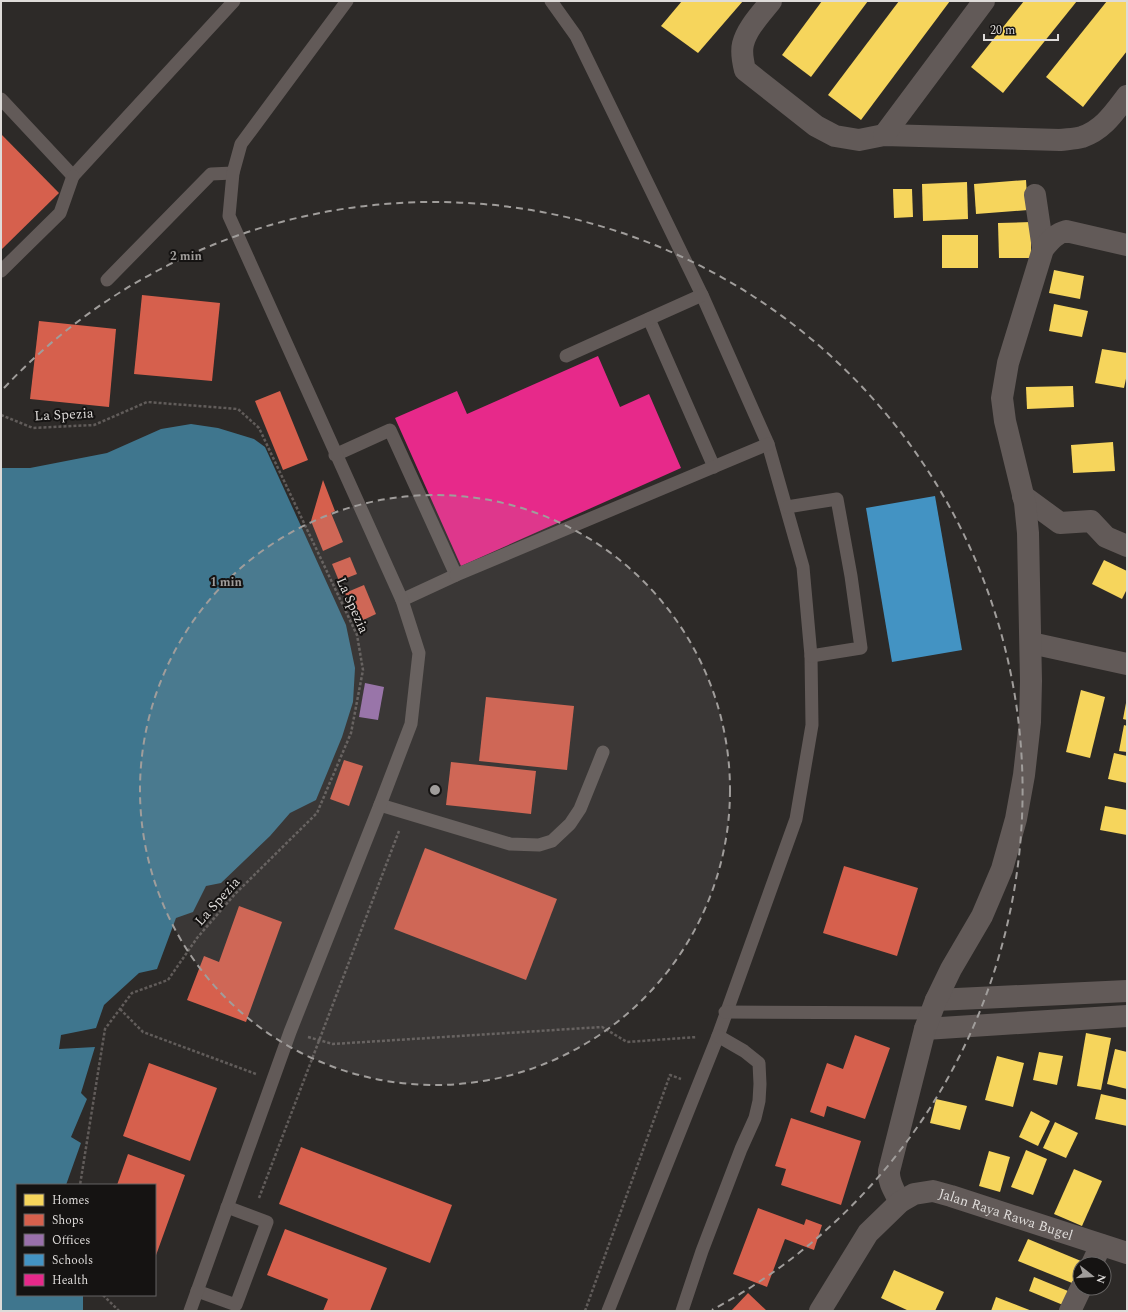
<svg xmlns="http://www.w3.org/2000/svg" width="1128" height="1312" viewBox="0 0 1128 1312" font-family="Spectral,serif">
<rect width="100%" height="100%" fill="#2d2a28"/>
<polygon fill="#3f768e" points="191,424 218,428 254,439 265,447 346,625 355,668 353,702 342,737 316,800 290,813 270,836 221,883 206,886 193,912 176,918 157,969 139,973 104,1005 96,1028 61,1035 59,1049 95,1047 81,1093 87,1099 71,1137 81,1143 66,1185 17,1185 17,1295 83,1295 83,1311 1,1311 1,468 30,468 107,453 161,429"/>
<g fill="#f6d55c">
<polygon points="682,1 743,1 698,53 661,26"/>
<polygon points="822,1 868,1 811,77 782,55"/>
<polygon points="899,1 950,1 861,120 828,95"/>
<polygon points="1024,1 1077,1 1003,93 971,67"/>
<polygon points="1107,1 1127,1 1127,51 1083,107 1046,77"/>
<polygon points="1026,180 1028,210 976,214 974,184"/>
<polygon points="967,182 968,219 923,221 922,184"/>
<polygon points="893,189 912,189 913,217 894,218"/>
<polygon points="1031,222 1031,258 999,258 998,223"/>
<rect x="942" y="235" width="36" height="33"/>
<polygon points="1054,270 1084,276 1080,299 1049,293"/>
<polygon points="1054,304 1088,311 1082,337 1049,331"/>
<polygon points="1102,349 1127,353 1127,374 1124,388 1095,383"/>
<polygon points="1073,386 1074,407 1027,409 1026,387"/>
<polygon points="1113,442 1115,471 1073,473 1071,445"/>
<polygon points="1104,560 1127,571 1127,589 1122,599 1092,584"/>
<polygon points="1081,690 1105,697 1090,758 1066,752"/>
<polygon points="1126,703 1127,703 1127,720 1123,719"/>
<polygon points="1124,725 1127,726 1127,752 1119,751"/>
<polygon points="1114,753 1127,756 1127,783 1108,779"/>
<polygon points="1105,806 1127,810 1127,835 1100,830"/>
<polygon points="1086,1033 1111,1038 1101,1090 1077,1086"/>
<polygon points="1115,1049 1127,1052 1127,1089 1107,1084"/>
<polygon points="1039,1052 1063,1056 1057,1085 1033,1080"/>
<polygon points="997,1056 1024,1063 1013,1107 985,1100"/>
<polygon points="1101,1094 1127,1100 1127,1126 1095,1119"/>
<polygon points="936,1099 967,1106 960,1130 930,1123"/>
<polygon points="1031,1111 1050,1121 1038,1146 1019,1137"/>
<polygon points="1055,1122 1078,1133 1066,1158 1043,1148"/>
<polygon points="1026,1150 1047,1159 1033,1195 1011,1187"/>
<polygon points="989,1151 1010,1157 1000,1192 979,1186"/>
<polygon points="1074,1169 1102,1181 1082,1226 1054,1214"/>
<polygon points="1028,1239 1081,1261 1072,1283 1018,1261"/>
<polygon points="894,1270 944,1292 935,1311 909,1311 881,1298"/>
<polygon points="1034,1277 1068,1291 1063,1305 1029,1291"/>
<polygon points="996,1297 1032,1311 991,1311"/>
</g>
<g fill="#d6604d">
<polygon points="1,134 59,193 1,250"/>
<polygon points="142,295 220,303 212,381 134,374"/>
<polygon points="39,321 116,329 109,407 30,399"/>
<polygon points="280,391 308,460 283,470 255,401"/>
<polygon points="323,480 335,511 331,513 343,542 323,551 311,521"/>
<polygon points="350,557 357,574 339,581 332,564"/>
<polygon points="364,585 376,614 357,623 345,593"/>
<polygon points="486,697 574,706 567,770 479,761"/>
<polygon points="344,760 363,766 349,806 330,799"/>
<polygon points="451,762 536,771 531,814 446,805"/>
<polygon points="425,848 557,899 526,980 394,929"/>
<polygon points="844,866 918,888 897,956 823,933"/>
<polygon points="239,906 282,922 246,1022 187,1000 204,956 219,962"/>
<polygon points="855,1035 890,1048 865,1119 827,1106 824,1117 810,1112 827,1063 843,1069"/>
<polygon points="149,1063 217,1088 190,1161 123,1136"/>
<polygon points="791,1118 861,1141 841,1205 781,1185 786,1169 775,1166"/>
<polygon points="301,1147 452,1205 430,1263 279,1204"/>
<polygon points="128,1154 185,1175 155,1258 155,1185 117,1185"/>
<polygon points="758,1208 804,1225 806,1219 822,1225 814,1250 785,1239 767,1287 733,1274"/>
<polygon points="285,1229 387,1268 370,1311 323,1311 328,1299 267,1275"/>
<polygon points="748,1293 767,1311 731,1311"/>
</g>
<polygon fill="#9970ab" points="365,683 384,687 378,720 359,717"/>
<polygon fill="#4393c3" points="935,496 962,650 892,662 866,508"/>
<polygon fill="#e7298a" points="598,356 620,407 649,394 681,468 461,566 395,418 457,391 467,414"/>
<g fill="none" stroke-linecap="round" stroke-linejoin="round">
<g stroke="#615c5a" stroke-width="2.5" stroke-dasharray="3 2" stroke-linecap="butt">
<polyline points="1,415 33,428 94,425 147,402 238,409 259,428 357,635 363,670 351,733 317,813 235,894 197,938 168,980 132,993 105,1029 80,1185"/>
<polyline points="120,1009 143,1032 256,1074"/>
<polyline points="308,1037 333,1044 602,1027 627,1042 697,1037"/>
<polyline points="259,1198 399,831"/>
<polyline points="103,1295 119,1311"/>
<polyline points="585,1311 670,1075 681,1079"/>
</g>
<g stroke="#625a58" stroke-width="13">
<polyline points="551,1 576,36 702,295 768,444 803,567 811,656 812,725 796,819 718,1036 608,1311"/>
<polyline points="1,99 73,176 234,1"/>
<polyline points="1,271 60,213 73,176"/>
<polyline points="107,280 211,174 233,173"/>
<polyline points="649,319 714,467"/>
<polyline points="566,356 702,295"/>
<polyline points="335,455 390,430 456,575 402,600"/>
<polyline points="787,507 837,499 851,576 861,648 811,656"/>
<polyline points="456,575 768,444"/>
<polyline points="380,805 510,844 539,845 552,841 570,824 580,809 603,752"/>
<polyline points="725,1012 932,1013"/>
<polyline points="197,1291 236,1305 267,1222 227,1207"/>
<polyline points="190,1311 290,1032 380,805 411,724 419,653 402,600 229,216 233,173 241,144 347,1"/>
<polyline points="682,1311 702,1251 741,1149 755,1118 759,1101 760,1084 759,1063 744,1051 718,1036"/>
</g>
<g stroke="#625a58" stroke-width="22">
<path d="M771,1C761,14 747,28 743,44C741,52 743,62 745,70L816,126L835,136L859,140L884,135L1060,140C1067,139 1075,139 1082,137C1103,130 1114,113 1127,96"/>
<polyline points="884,135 984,1"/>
<polyline points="1035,195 1043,249"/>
<polyline points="1023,496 1060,523 1091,521 1106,537 1127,546"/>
<polyline points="1031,643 1127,664"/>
<polyline points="936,1000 1127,991"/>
<polyline points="925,1029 1127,1016"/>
<path d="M900,1202C895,1192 888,1183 889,1171L925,1029L936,1000L951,969L982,916L1002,869L1016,819L1024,775L1030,722L1031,681L1028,533L1025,503L1005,421L1002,398L1008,363L1043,249C1050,241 1055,234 1066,231L1127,245"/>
<polyline points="1092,1264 1101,1245"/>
<path id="s1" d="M820,1311L868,1233L900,1202L914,1194L933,1191L951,1196L1127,1253"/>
<polyline points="1070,1311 1081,1288"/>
</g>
</g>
<circle cx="435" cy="790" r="295" fill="#a09d9b" fill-opacity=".12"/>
<g fill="none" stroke="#a09d9b" stroke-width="2" stroke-dasharray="7 5">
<circle cx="435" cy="790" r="295"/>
<path d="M4 388A589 589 0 1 1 712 1310"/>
</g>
<g text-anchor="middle" stroke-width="4" stroke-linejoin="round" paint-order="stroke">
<g font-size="14" fill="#dedbd9" stroke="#151312">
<text transform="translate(64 414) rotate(-3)" y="5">La Spezia</text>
<text transform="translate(353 605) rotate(66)" y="5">La Spezia</text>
<text transform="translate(217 901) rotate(-48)" y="5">La Spezia</text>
<text dy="5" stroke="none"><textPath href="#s1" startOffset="248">Jalan Raya Rawa Bugel</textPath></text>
</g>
</g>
<circle cx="435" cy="790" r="6" fill="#a09d9b" stroke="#151312" stroke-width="2"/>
<g font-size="12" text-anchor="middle" font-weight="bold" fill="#a09d9b" stroke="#151312" stroke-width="4" stroke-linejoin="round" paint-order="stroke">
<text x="186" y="260">2 min</text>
<text x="226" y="586">1 min</text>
</g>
<rect width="1128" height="1312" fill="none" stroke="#dedbd9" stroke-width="4"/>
<rect x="16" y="1184" width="140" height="112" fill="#151312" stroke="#656362"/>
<rect x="24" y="1194" width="20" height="12" fill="#f6d55c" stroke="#656362"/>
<text x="52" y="1204" font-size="12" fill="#dedbd9">Homes</text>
<rect x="24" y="1214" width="20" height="12" fill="#d6604d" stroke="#656362"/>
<text x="52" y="1224" font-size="12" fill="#dedbd9">Shops</text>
<rect x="24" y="1234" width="20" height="12" fill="#9970ab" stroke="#656362"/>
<text x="52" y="1244" font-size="12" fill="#dedbd9">Offices</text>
<rect x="24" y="1254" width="20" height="12" fill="#4393c3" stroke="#656362"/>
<text x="52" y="1264" font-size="12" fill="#dedbd9">Schools</text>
<rect x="24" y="1274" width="20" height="12" fill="#e7298a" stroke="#656362"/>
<text x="52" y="1284" font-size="12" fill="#dedbd9">Health</text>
<g transform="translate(1092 1276) rotate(107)"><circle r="19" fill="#151312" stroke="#656362"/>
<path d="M0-3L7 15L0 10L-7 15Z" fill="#a09d9b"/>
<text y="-6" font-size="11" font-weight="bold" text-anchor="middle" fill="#dedbd9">N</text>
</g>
<path d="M984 34v6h74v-6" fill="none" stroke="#dedbd9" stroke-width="2"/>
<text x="990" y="34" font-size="12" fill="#dedbd9" stroke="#151312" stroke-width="3" paint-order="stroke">20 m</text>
</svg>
